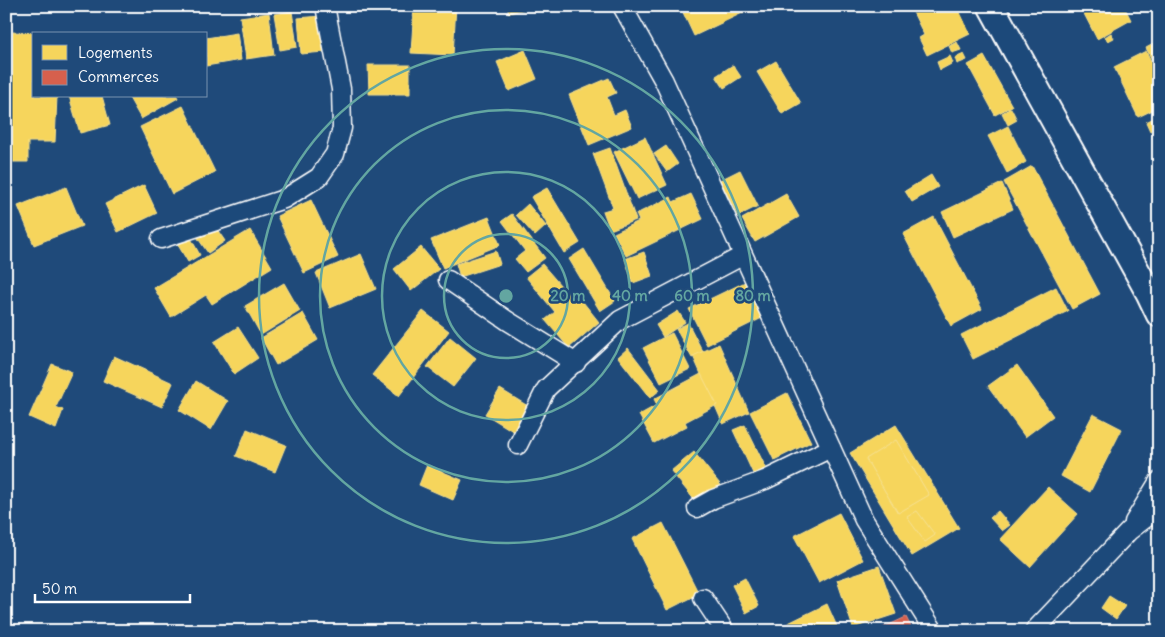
<svg xmlns="http://www.w3.org/2000/svg" width="1165" height="637" viewBox="0 0 1165 637" font-family="Delius,sans-serif">
<rect width="100%" height="100%" fill="#1f4a7a"/>
<filter id="ink" filterUnits="userSpaceOnUse"><feTurbulence type="fractalNoise" baseFrequency=".02" numOctaves="2"/><feDisplacementMap in="SourceGraphic" scale="10" xChannelSelector="R" yChannelSelector="G"/><feConvolveMatrix kernelMatrix="1 2 1 2 8 2 1 2 1" color-interpolation-filters="sRGB"/></filter>
<g filter="url(#ink)">
<g fill="#f6d55c" stroke="#f9e28d" fill-rule="evenodd">
<polygon points="414,6 456,6 453,55 411,53"/>
<polygon points="507,6 538,6 509,13"/>
<polygon points="680,6 757,6 694,36"/>
<polygon points="910,6 957,6 970,34 927,55 919,38 924,35"/>
<polygon points="1080,6 1124,6 1131,20 1097,39"/>
<polygon points="292,11 297,47 280,50 274,14"/>
<polygon points="269,13 274,55 246,59 240,17"/>
<polygon points="321,16 324,52 301,54 298,18"/>
<polygon points="6,32 58,33 34,34 34,96 57,96 55,142 28,142 28,162 6,162"/>
<polygon points="237,33 241,60 206,66 206,38"/>
<polygon points="1111,33 1114,38 1108,41 1105,37"/>
<polygon points="1159,41 1159,73 1146,48"/>
<polygon points="957,42 961,50 952,53 949,46"/>
<polygon points="525,50 537,79 509,91 497,62"/>
<polygon points="1146,51 1159,77 1159,107 1138,117 1114,67"/>
<polygon points="964,54 967,60 957,64 955,58"/>
<polygon points="950,56 953,63 940,70 937,62"/>
<polygon points="984,56 1012,106 995,115 968,65"/>
<polygon points="776,61 801,103 782,114 757,72"/>
<polygon points="368,65 410,65 410,94 369,94"/>
<polygon points="733,65 741,77 724,88 716,76"/>
<polygon points="609,78 616,93 607,97 614,115 625,110 632,127 589,145 569,95"/>
<polygon points="69,96 102,96 110,125 80,133"/>
<polygon points="128,96 177,96 178,98 141,119"/>
<polygon points="183,106 215,172 172,194 140,127"/>
<polygon points="1011,108 1017,120 1008,125 1002,113"/>
<polygon points="1158,116 1159,127 1150,131 1146,122"/>
<polygon points="1008,126 1026,162 1007,173 988,136"/>
<polygon points="645,137 667,185 637,199 614,152"/>
<polygon points="666,146 678,164 667,172 654,154"/>
<polygon points="610,148 636,220 610,230 603,211 613,208 593,154"/>
<polygon points="1032,166 1100,294 1072,309 1004,182"/>
<polygon points="740,170 758,206 738,216 720,180"/>
<polygon points="931,175 938,187 912,202 905,191"/>
<polygon points="1002,183 1013,209 953,237 942,212"/>
<polygon points="144,185 157,213 118,232 105,204"/>
<polygon points="66,187 82,226 34,245 18,206"/>
<polygon points="547,188 580,243 564,253 531,197"/>
<polygon points="691,194 703,219 626,256 614,233 639,221 636,214 671,197 673,202"/>
<polygon points="786,194 799,217 755,242 742,219"/>
<polygon points="311,200 338,257 304,273 277,216"/>
<polygon points="528,204 546,226 535,236 516,215"/>
<polygon points="512,214 545,258 526,272 515,259 525,251 502,221"/>
<polygon points="489,217 500,245 443,268 431,240"/>
<polygon points="934,217 982,309 951,326 903,234"/>
<polygon points="212,222 225,241 208,253 195,234"/>
<polygon points="250,230 272,267 212,304 206,295 171,317 154,288"/>
<polygon points="188,233 200,255 188,262 175,240"/>
<polygon points="421,247 439,269 411,291 394,269"/>
<polygon points="584,249 615,301 600,311 569,259"/>
<polygon points="496,251 500,264 460,277 456,264"/>
<polygon points="644,252 652,276 633,283 625,259"/>
<polygon points="361,254 376,289 330,308 316,273"/>
<polygon points="542,264 574,301 579,297 599,322 569,348 545,320 555,312 526,277"/>
<polygon points="745,282 762,318 707,345 689,309"/>
<polygon points="284,283 300,311 261,335 245,306"/>
<polygon points="1056,287 1068,311 973,359 961,335"/>
<polygon points="423,311 449,331 399,396 372,375"/>
<polygon points="678,311 685,322 663,337 656,325"/>
<polygon points="303,313 318,340 276,365 261,338"/>
<polygon points="688,323 703,352 692,358 676,329"/>
<polygon points="238,327 258,358 234,374 214,342"/>
<polygon points="672,333 690,369 661,383 643,348"/>
<polygon points="450,337 476,358 453,387 427,367"/>
<polygon points="719,344 749,412 723,424 693,356"/>
<polygon points="628,348 660,390 650,398 618,357"/>
<polygon points="114,356 173,383 162,407 103,381"/>
<polygon points="52,364 72,372 56,407 63,410 56,429 29,417"/>
<polygon points="1017,365 1053,416 1025,437 988,386"/>
<polygon points="701,374 717,405 685,422 687,426 654,443 639,415 657,405 654,399"/>
<polygon points="196,381 228,401 211,430 179,410"/>
<polygon points="500,389 536,411 521,436 485,414"/>
<polygon points="787,393 811,442 774,460 750,412"/>
<polygon points="1093,414 1122,429 1090,492 1061,476"/>
<polygon points="745,425 767,470 761,491 733,430"/>
<path d="M896,425L959,528L912,556L850,453ZM896,440L929,495L898,513L866,459ZM917,511L935,535L925,542L907,517Z"/>
<polygon points="247,429 286,445 275,472 236,456"/>
<polygon points="896,440 929,495 898,513 866,459"/>
<polygon points="694,452 728,494 704,512 671,471"/>
<polygon points="427,465 462,480 453,500 419,485"/>
<polygon points="1048,487 1078,514 1030,567 1000,539"/>
<polygon points="917,511 935,535 925,542 907,517"/>
<polygon points="998,511 1010,525 1002,531 990,518"/>
<polygon points="839,513 863,560 819,583 794,536"/>
<polygon points="663,523 699,594 667,610 632,539"/>
<polygon points="879,566 896,614 853,628 837,580"/>
<polygon points="745,578 759,606 746,613 732,585"/>
<polygon points="1109,596 1125,606 1116,619 1101,608"/>
<polygon points="827,604 839,631 772,631"/>
</g>
<polygon fill="#d6604d" stroke="#e29082" points="906,617 913,631 876,631"/>
<g fill="none" stroke-linecap="round" stroke-linejoin="round">
<g stroke="#fff" stroke-width="21">
<g id="street">
<polyline points="622,6 664,81 864,520 934,631"/>
<polyline points="161,239 284,199 319,177 335,154 342,128 341,89 325,6"/>
<polyline points="448,280 508,321 576,363"/>
<polyline points="518,445 546,389 620,320 742,256"/>
<polyline points="697,508 713,499 765,480 831,448"/>
<polyline points="1134,522 1159,481"/>
<polyline points="703,598 725,631"/>
<polyline points="1034,631 1129,531 1159,508"/>
</g>
</g>
<g stroke="#fff" stroke-width="29">
<polyline id="secondary" points="991,6 1149,293 1159,314"/>
</g>
<use href="#street" stroke="#1f4a7a" stroke-width="18"/>
<use href="#secondary" stroke="#1f4a7a" stroke-width="25"/>
</g>
</g>
<g fill="none" stroke="#63a6a1" stroke-width="2.5">
<circle cx="506" cy="296" r="62"/>
<circle cx="506" cy="296" r="124"/>
<circle cx="506" cy="296" r="186"/>
<circle cx="506" cy="296" r="247"/>
</g>
<circle cx="506" cy="296" r="8" fill="#63a6a1" stroke="#1f4a7a" stroke-width="2.5"/>
<g font-size="15" text-anchor="middle" font-weight="bold" fill="#63a6a1" stroke="#1f4a7a" stroke-width="5" stroke-linejoin="round" paint-order="stroke">
<text x="568" y="301">20 m</text>
<text x="630" y="301">40 m</text>
<text x="692" y="301">60 m</text>
<text x="753" y="301">80 m</text>
</g>
<rect width="1165" height="637" fill="none" stroke="#1f4a7a" stroke-width="25"/>
<rect x="12" y="12" width="1140" height="612" fill="none" stroke="#fff" stroke-width="2" filter="url(#ink)"/>
<rect x="32" y="32" width="175" height="65" fill="#1f4a7a" stroke="#7992af"/>
<rect x="42" y="45" width="25" height="15" fill="#f6d55c" stroke="#7992af"/>
<text x="78" y="58" font-size="15" fill="#ffffff">Logements</text>
<rect x="42" y="70" width="25" height="15" fill="#d6604d" stroke="#7992af"/>
<text x="78" y="82" font-size="15" fill="#ffffff">Commerces</text>
<path d="M35 594v8h155v-8" fill="none" stroke="#ffffff" stroke-width="2.5"/>
<text x="42" y="594" font-size="15" fill="#ffffff" stroke="#1f4a7a" stroke-width="4" paint-order="stroke">50 m</text>
</svg>
